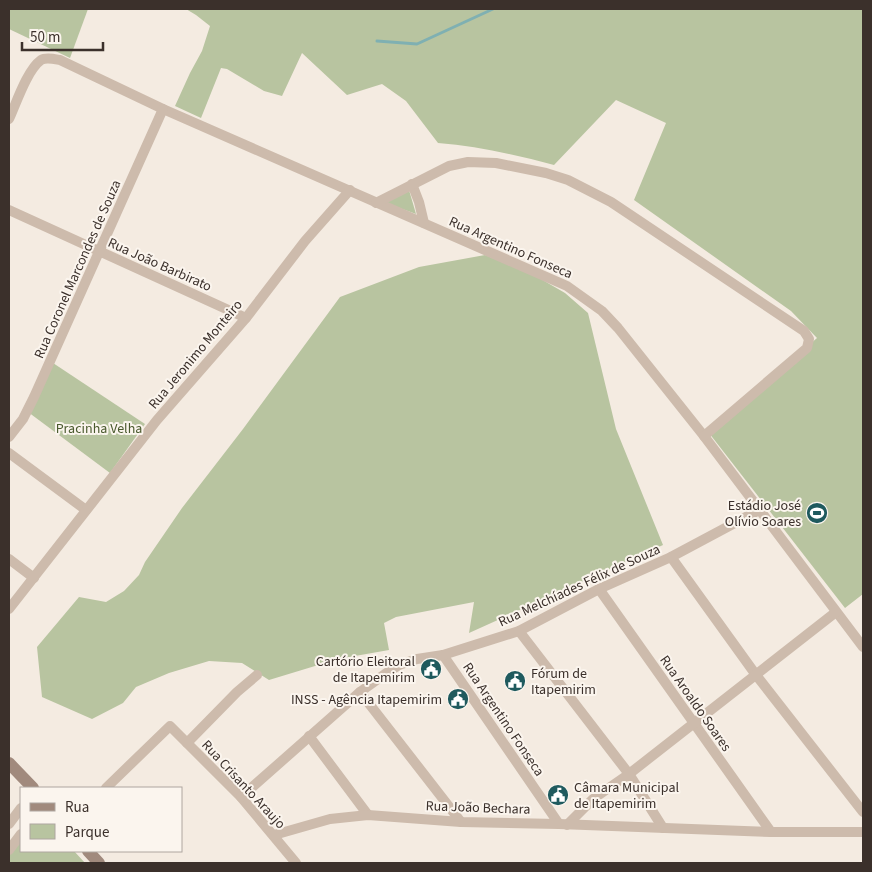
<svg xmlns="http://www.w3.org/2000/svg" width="872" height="872" viewBox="0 0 872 872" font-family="'Source Sans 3',sans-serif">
<rect width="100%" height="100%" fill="#f4ebe1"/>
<g fill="#b8c4a0">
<polygon points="9,9 88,9 70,58 9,29"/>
<path d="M186,9H863V594L845,608L709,433L817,338L791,311L634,200L666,123L616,100L554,165C516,155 477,146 438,143L406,101L382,84L347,95L302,53L282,96L264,91L227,69L221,68L201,118L175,106L190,73L202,51L210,26L196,15Z"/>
<polygon points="409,190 416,214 383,202"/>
<polygon points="485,255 534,275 565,293 588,313 616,429 663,545 469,633 474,602 396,617 384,623 389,650 338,659 269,680 242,663 209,661 169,673 136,687 123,703 92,719 42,697 37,647 79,597 106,602 124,591 139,575 145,562 182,508 243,429 340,297 419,267"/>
<polygon points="53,363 145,424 110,473 28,412"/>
<polygon points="21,836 21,851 74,851 85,863 9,863 9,852"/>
</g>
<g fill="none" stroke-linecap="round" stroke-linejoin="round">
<polyline stroke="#7fb0b2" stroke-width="3" points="377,41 417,44 493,9"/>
<g stroke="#cdbbac" stroke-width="10">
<path d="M9,119C16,104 27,70 41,60C46,57 54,59 60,60L163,109L567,286L602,311L618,328L704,436L863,647"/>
<polyline points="412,184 419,202 424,223"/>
<polyline points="376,203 449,166 468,162 496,163 546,173 568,180 611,202 804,331 809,339 807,348 704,436"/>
<polyline points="9,210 246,318"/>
<polyline points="9,437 23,419 34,397 163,109"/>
<polyline points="9,453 86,510"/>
<polyline points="671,557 756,675 863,812"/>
<polyline points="9,559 34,578"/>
<polyline points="599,589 771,832"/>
<polyline points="9,609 157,420 246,318 305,241 350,190"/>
<polyline points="519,631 629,774 663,828"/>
<polyline points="443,655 559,824"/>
<polyline points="360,692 461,822"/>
<polyline points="309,736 368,815"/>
<polyline points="187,743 237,692 257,675"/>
<polyline points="106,788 170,726 241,797 296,863"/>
<polyline points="241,797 360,692 385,674 399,665 417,659 443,655 519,631 599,589 671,557 759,510"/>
<polyline points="9,824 21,808"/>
<polyline points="567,825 593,799 629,774 836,612"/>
<polyline points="274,835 330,819 368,815 461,822 559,824 771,832 863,832"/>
<polyline points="9,850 21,834"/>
</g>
<g stroke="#a18a7d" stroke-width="12">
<polyline points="9,763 33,788"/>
<polyline points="88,851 99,863"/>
</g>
</g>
<defs>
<g id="stadium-disc" transform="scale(1.125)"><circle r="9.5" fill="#1f5a5e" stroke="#fbf5ee"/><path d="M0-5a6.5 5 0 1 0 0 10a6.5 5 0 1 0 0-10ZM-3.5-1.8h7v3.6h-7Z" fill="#fff"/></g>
<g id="civic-disc" transform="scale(1.125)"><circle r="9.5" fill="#1f5a5e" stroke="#fbf5ee"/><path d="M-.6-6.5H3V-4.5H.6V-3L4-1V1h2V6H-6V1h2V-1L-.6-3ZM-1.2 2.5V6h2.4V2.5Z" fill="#fff"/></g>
</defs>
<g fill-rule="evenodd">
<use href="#stadium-disc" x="817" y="513"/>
<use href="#civic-disc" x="431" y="669"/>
<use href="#civic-disc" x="515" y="681"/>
<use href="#civic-disc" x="458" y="699"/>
<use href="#civic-disc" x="558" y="795"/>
</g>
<g text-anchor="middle" stroke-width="4" stroke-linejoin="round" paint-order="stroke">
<g font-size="14" fill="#3b302b" stroke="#fbf5ee">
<text transform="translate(511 247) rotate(24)" y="5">Rua Argentino Fonseca</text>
<text transform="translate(160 264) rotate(24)" y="5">Rua João Barbirato</text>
<text transform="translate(77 269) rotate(-66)" y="5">Rua Coronel Marcondes de Souza</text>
<text transform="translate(195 354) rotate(-50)" y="5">Rua Jeronimo Monteiro</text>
<text transform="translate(579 585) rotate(-25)" y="5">Rua Melchíades Félix de Souza</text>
<text transform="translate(696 703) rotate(55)" y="5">Rua Aroaldo Soares</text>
<text transform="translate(504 719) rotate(56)" y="5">Rua Argentino Fonseca</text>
<text transform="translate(244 784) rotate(47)" y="5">Rua Crisanto Araujo</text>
<text transform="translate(478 807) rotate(2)" y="5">Rua João Bechara</text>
</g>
<g font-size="14" fill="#4a5a2e" stroke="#fbf5ee">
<text x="99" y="433">Pracinha Velha</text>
</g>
<g font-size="14" fill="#3b302b" stroke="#fbf5ee" text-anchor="end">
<text x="801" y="510">Estádio José<tspan x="801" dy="16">Olívio Soares</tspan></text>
<text x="415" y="666">Cartório Eleitoral<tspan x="415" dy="16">de Itapemirim</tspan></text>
<text x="531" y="678" text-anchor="start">Fórum de<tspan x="531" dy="16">Itapemirim</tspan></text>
<text x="442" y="704">INSS - Agência Itapemirim</text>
<text x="574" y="792" text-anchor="start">Câmara Municipal<tspan x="574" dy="16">de Itapemirim</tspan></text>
</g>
</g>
<rect width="872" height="872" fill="none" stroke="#3b302b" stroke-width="20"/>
<rect x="20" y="787" width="162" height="65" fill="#fbf5ee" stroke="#aea6a0"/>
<rect x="30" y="803" width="25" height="8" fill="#a18a7d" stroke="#aea6a0"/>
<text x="65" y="812" font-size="15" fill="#3b302b">Rua</text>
<rect x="30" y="824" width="25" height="15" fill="#b8c4a0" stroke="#aea6a0"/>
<text x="65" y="837" font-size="15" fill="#3b302b">Parque</text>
<path d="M22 42v8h81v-8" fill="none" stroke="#3b302b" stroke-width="2.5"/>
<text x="30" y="42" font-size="15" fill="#3b302b" stroke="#fbf5ee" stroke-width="4" paint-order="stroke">50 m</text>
</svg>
